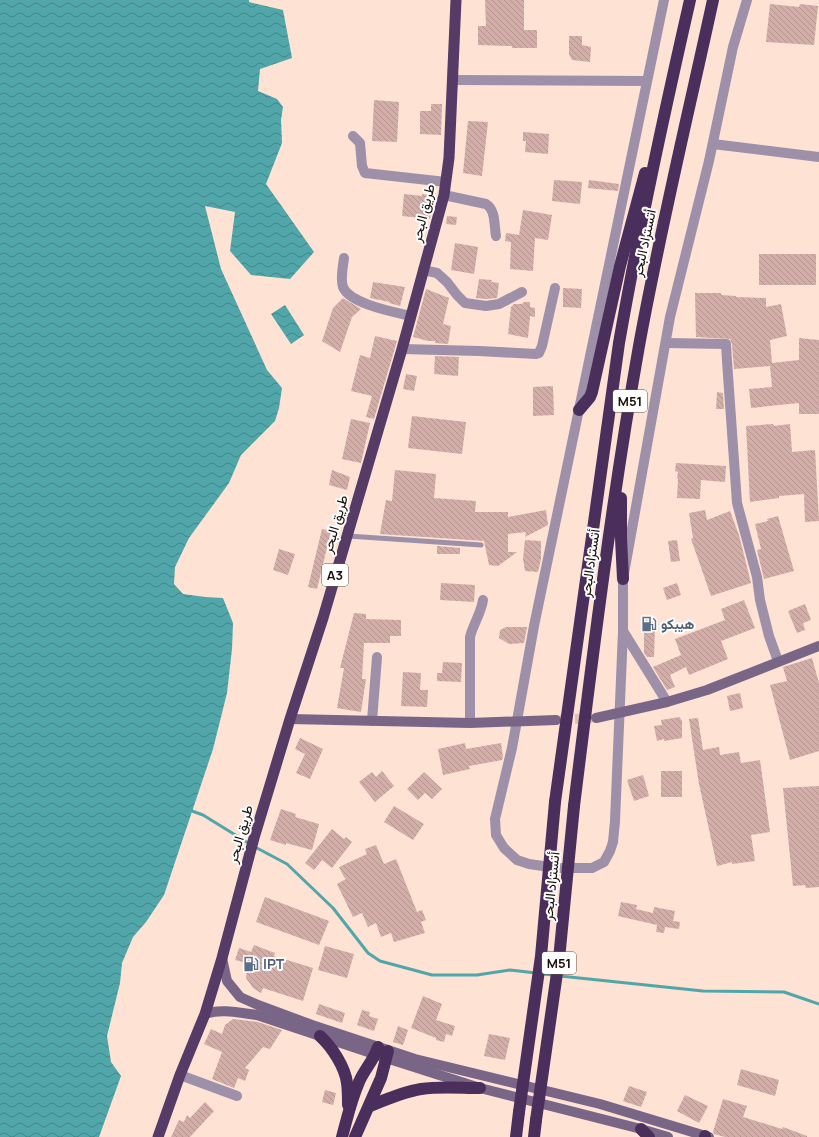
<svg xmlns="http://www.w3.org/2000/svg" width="819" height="1137" viewBox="0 0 819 1137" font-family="Manrope,Vazirmatn,sans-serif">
<defs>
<pattern id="water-waves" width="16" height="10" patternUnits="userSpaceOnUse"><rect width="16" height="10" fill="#51a6aa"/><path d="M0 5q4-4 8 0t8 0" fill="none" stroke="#428688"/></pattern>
<pattern id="building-back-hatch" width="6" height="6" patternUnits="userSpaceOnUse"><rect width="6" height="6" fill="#d3aea9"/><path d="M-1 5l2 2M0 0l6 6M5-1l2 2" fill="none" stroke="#b59490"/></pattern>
</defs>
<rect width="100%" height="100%" fill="#fee2d4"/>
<g fill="url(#water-waves)">
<polygon points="0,0 249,0 249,2 283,10 292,58 260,69 258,91 277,99 283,107 281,120 282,143 266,184 314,252 290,279 251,275 230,251 235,212 205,206 221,269 267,370 282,388 279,408 275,421 241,455 229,483 189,538 175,567 174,584 183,594 205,597 223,598 233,623 232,649 227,693 213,749 164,895 146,922 133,937 122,963 120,983 107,1036 111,1062 121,1076 99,1137 0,1137"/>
<polygon points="285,305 304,335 291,344 271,314"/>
</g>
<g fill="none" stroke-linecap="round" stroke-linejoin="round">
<g stroke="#51a6aa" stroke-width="3">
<polyline points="192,811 203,815 250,844"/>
<polyline points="255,847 287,864 333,908 368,953 380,961 432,975 477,975 510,970 536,973"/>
<polyline points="542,974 554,975"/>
<polyline points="560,976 703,991 784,992 819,1004"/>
</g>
</g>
<g fill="url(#building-back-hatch)">
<polygon points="485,0 524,0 524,30 537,30 537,48 512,48 512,46 478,45 478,26 486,26"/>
<polygon points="770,4 799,7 800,4 818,6 814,45 766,42"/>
<polygon points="569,36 582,36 582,45 591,47 590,62 572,60 569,54"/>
<polygon points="374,100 399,102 397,142 372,141"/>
<polygon points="431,104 442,104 441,135 420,134 420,111 431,111"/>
<polygon points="468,121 488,122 482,176 463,173"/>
<polygon points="523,132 549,134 548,154 525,152 526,141 523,141"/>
<polygon points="554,180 582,182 580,204 552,201"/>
<polygon points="589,180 619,184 618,191 588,188"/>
<polygon points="404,194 422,196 422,194 433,196 430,219 402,216"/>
<polygon points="523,210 552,215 548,240 535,238 533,271 510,269 511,242 505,241 506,233 519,235"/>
<polygon points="447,216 457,217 456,225 446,224"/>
<polygon points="455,243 478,247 474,274 451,270"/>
<rect x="759" y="254" width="57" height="31"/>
<polygon points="479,279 492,280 491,282 499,283 497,298 486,299 476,298"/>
<polygon points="373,282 405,287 400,306 389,303 390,302 370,298"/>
<polygon points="563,288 582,289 581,308 563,307"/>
<polygon points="426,289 449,298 443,324 451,326 448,344 435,343 435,341 428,341 413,337"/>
<polygon points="695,293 721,293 721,295 736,296 736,297 766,298 766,307 781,304 787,336 770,340 772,363 799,360 799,338 819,340 819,414 799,414 799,403 751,408 749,389 772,387 770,366 734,369 732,344 730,339 696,337"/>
<polygon points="343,298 361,309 352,317 340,352 322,341 333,308"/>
<polygon points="524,302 530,302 530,307 535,308 535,317 530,316 528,338 508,334 511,307 514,304 522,304"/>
<polygon points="375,336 397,341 374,419 366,417 372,396 351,391 360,355 370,358"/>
<polygon points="435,356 459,357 458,376 434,374"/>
<polygon points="406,374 417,376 414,391 403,389"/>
<polygon points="553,386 554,415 533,416 533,387"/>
<polygon points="717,392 723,393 724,409 716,409"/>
<polygon points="412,416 466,422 462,454 408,448"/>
<polygon points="351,419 370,423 361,463 342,459"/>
<polygon points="773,424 774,426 790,424 792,452 815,450 819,521 805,522 804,494 779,496 779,498 750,502 746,426"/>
<polygon points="676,463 726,466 725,482 701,480 700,499 677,498 678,479 677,478 678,472 675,471"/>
<polygon points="332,470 350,477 347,490 329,485"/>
<polygon points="395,470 436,474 434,498 476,501 475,512 508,512 508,517 546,510 548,525 525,537 526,532 508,534 508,552 517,552 498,566 489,565 484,541 380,534 386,500 392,501"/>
<polygon points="705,510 707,520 730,511 739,535 751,583 711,596 691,539 693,538 689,513"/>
<polygon points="778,516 794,571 764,579 757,550 761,549 755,524 768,521 767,519"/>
<polygon points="322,529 331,531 317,589 308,587"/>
<polygon points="525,540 541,541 541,559 538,572 525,571 523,559"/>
<polygon points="677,540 680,561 671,562 668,541"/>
<polygon points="437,546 460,548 460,554 437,554"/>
<polygon points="279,549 295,554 288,575 273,570"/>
<polygon points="441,583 475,585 474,602 440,600"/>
<polygon points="677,583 681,595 667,600 663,588"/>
<polygon points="744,600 755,628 721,641 728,659 689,675 686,667 670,675 675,687 667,690 653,667 681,655 675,639 725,620 721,609"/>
<polygon points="805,604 811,620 803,623 805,630 797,633 788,611"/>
<polygon points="354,613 366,614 366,619 401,620 401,636 390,636 390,643 364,643 362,679 366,679 361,712 337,708 344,668 340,668"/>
<polygon points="644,617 652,618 652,627 655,627 654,657 647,657 644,653 644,633 643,633"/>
<polygon points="506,627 527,627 524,643 509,644 499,638 500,630"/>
<polygon points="812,658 819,683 819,751 790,760 770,685 787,681 783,667"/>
<polygon points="443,662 462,663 461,682 437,681 437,673 442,673"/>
<polygon points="403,672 421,673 420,690 428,690 427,707 401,706"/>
<polygon points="740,693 743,708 730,711 727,696"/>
<polygon points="680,717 681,720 682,720 682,738 664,741 664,739 657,741 654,726 662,725 661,720"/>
<polygon points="698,718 703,750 719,747 720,755 739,752 741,763 760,760 770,832 751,835 755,861 732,864 732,862 717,866 699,784 689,719"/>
<polygon points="300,738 323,749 310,779 296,773 305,754 295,749"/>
<polygon points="465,743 466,749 501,743 503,757 502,760 469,766 470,769 443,775 438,749"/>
<polygon points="382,771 394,786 375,802 359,782 372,772 376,777"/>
<rect x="661" y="771" width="21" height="26"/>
<polygon points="424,772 442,789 432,799 425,793 418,800 407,789"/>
<polygon points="643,775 649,796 634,801 627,780"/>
<polygon points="819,786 819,887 806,888 805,885 793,886 783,788"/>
<polygon points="394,806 424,824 413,840 384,822"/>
<polygon points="281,809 296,814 295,817 319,824 312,850 286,843 286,845 270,840"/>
<polygon points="332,829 344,839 346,837 352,842 332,868 322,860 314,870 305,863"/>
<polygon points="376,845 384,864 396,859 417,912 422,910 426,920 421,922 425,933 394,942 391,933 381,937 376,923 368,927 362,913 353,917 337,884 346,879 344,877 339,867 367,854 365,849"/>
<polygon points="265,897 329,921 319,945 256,922"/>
<polygon points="621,902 637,905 636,909 653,913 654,907 675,911 673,921 680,922 679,929 665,927 664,933 656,932 657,925 618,916"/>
<polygon points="254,945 275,953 274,956 313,968 303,1001 263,988 261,993 253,988 246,978 247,963 235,960 239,948 251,952"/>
<polygon points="325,946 354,954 347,978 318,970"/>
<polygon points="423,996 442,1004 436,1020 455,1026 452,1036 446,1034 444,1042 436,1040 436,1038 411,1028"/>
<polygon points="319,1004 345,1013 342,1023 316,1014"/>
<polygon points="362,1010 370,1012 369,1016 378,1019 374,1031 357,1025"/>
<polygon points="233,1019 258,1022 282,1030 270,1049 263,1047 245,1068 249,1070 245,1081 238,1078 234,1088 212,1079 222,1052 204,1044 211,1029 222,1034 225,1025"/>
<polygon points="398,1026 408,1030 403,1045 393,1042"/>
<polygon points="489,1034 510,1038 505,1060 484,1056"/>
<polygon points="741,1069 779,1080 775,1096 737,1085"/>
<polygon points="629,1086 647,1092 641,1107 623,1101"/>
<polygon points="325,1090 336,1093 333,1105 322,1102"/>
<polygon points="685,1095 708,1106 699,1123 677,1111"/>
<polygon points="723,1099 747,1106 743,1117 782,1129 783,1127 807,1136 807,1137 725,1137 714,1134 713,1132"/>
<polygon points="205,1102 214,1111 190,1137 171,1137 179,1120 184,1122 187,1115 190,1118"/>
</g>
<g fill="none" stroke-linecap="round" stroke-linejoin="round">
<polyline stroke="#dcc2b5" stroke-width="10" stroke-dasharray="10 5" stroke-linecap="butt" points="560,720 592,718"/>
<polyline stroke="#9e90a8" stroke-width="5" points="348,536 481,545"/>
<g stroke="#9e90a8" stroke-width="10">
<polyline points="664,0 534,626 512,748 495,819 496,835 504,848 517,860 529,864 557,868 592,868 604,862 610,851 613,842 615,821 623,631 623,579 670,317 709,161 733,47 747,0"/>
<polyline points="453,80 647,81"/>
<polyline points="353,136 360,143 362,166 365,173 446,182"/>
<polyline points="713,144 819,157"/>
<path d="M444,195L486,204C496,210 494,226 496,236"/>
<path d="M344,258C343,267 340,278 343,287C350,304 394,312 411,316"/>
<polyline points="423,270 437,273 447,282 457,295 465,303 486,306 499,304 522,292"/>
<polyline points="666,343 726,344 727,361 737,503 757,577 760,600 769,636 778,661"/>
<polyline points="402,349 479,351 536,354 539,353 542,346 555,288"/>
<polyline points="623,631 667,702"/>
<polyline points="372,721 377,657"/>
<path d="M470,723V637C473,624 481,614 483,600"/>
<polyline points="180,1075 237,1096"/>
</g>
<g stroke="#796687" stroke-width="10">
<polyline points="596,718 667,702 707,690 819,646"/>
<polyline points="290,719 470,723 556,720"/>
<polyline points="222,958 227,981 240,997 258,1005 312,1025 415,1059 600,1104 709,1137"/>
<path d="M205,1014C220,1008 241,1013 257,1015L386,1058L480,1088L641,1129L668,1137"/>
</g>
<polyline stroke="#553b66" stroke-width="11" points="158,1137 180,1075 205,1014 222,958 254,838 290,719 323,618 402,349 444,195 449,158 456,0"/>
<g stroke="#4a2e5c" stroke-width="12">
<polyline points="579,410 590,397 592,392 620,266 645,173"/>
<polyline points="621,498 621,538 623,579"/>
<path d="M555,802L619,343C639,228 664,114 690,0"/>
<path d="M574,806C593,652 612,498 639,346C660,230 688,115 713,0"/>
<path d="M320,1036C332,1047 345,1067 347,1083C348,1090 348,1098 348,1105"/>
<path d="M370,1106C387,1099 403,1092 421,1089C440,1086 461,1088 480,1088"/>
<polyline points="641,1129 649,1137"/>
<path d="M342,1137C347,1119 351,1100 359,1082C364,1070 374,1060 378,1047"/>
<polyline points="355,1137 381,1078 388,1051"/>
<polyline points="516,1137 519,1112"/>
<polyline points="534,1137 536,1120"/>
<polyline points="705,1137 705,1136"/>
</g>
<g stroke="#4a2e5c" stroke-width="12">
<polyline points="519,1112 541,956 555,802"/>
<polyline points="536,1120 559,959 574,806"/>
</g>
</g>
<defs>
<g id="fuel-bare" transform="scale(1.2)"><path d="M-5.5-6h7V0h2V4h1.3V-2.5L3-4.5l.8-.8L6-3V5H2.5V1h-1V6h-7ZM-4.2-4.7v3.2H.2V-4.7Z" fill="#5c6f8a" stroke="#fff" stroke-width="2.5" paint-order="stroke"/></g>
</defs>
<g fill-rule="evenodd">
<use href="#fuel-bare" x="649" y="624"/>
<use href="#fuel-bare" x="251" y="964"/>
</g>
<g text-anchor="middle" stroke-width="4" stroke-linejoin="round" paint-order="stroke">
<g fill="#fff" stroke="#5e5652" stroke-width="1">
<rect x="613" y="390" width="34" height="22" rx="3"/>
<rect x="322" y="564" width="26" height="22" rx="3"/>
<rect x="542" y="952" width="34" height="22" rx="3"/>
</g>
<g font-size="13" font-weight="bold" fill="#190e08">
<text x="630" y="406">M51</text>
<text x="335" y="580">A3</text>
<text x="559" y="968">M51</text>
</g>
<g font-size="14" fill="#190e08" stroke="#fff">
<text transform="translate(423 213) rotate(-76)" y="5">طريق البحر</text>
<text transform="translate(644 243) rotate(-78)" y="5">أتستراد البحر</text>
<text transform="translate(335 524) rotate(-74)" y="5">طريق البحر</text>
<text transform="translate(590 563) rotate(-82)" y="5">أتستراد البحر</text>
<text transform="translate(240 834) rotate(-74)" y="5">طريق البحر</text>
<text transform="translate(551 886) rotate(-84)" y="5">أتستراد البحر</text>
</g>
<g font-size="14" font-weight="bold" fill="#4e5e75" stroke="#fff" text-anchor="start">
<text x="661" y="629">هيبكو</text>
<text x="263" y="969">IPT</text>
</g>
</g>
</svg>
